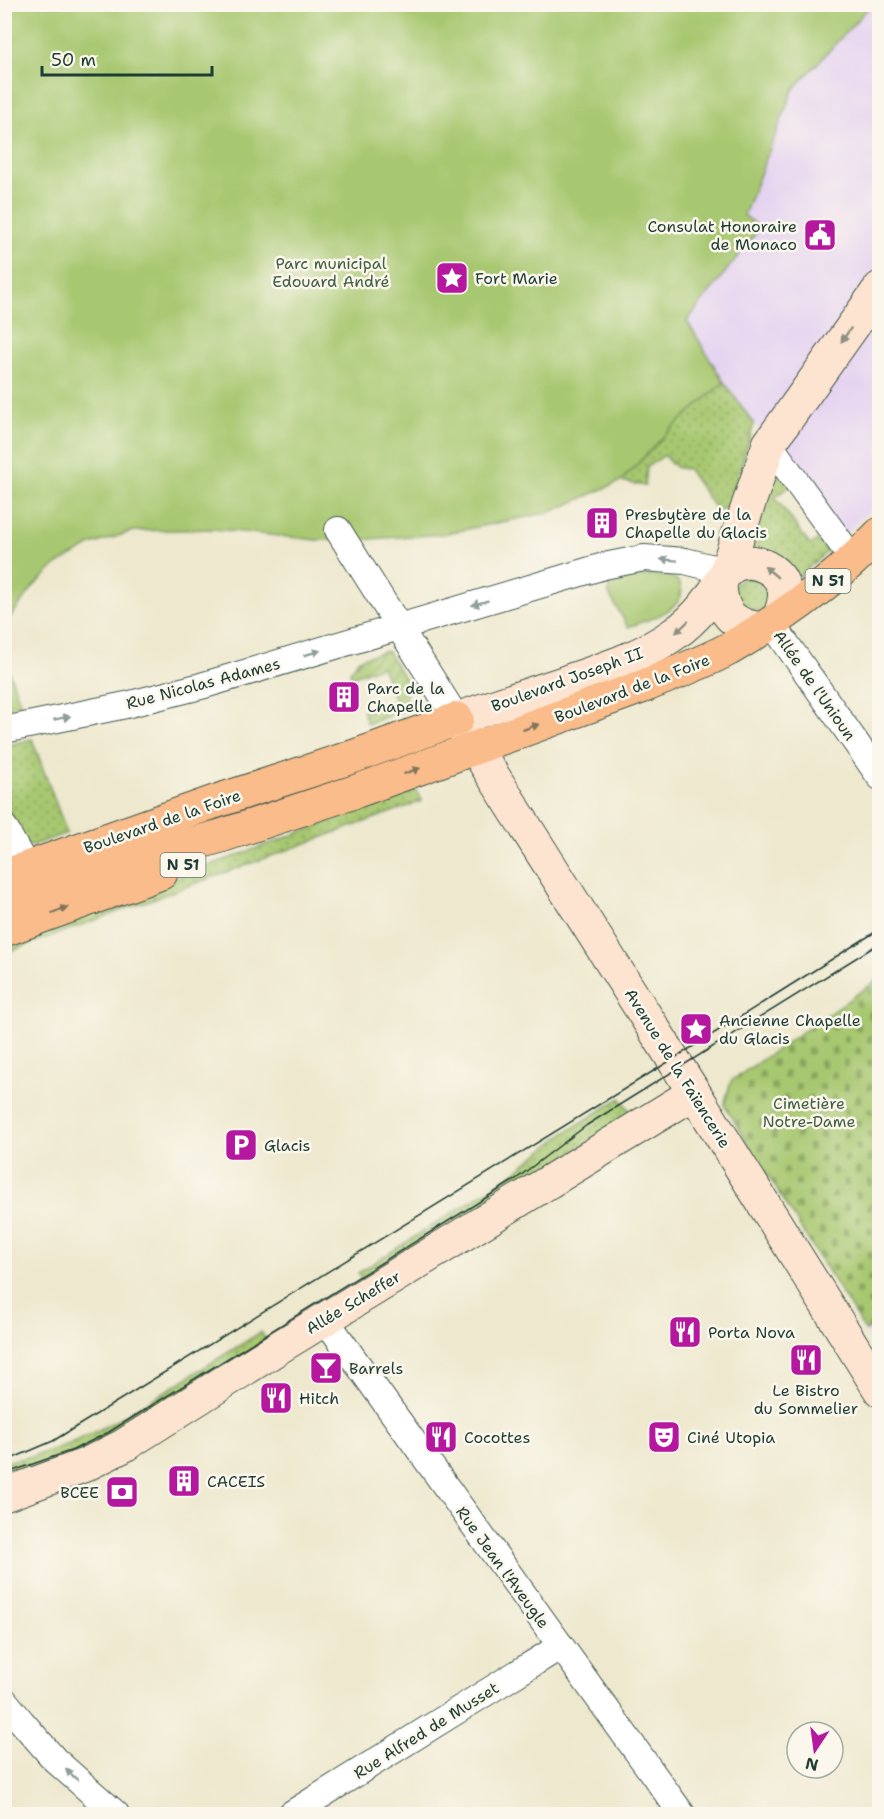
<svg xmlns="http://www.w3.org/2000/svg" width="884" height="1819" viewBox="0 0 884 1819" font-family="'Shantell Sans',sans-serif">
<defs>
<pattern id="grass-dots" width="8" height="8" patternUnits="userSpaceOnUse" patternTransform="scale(1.5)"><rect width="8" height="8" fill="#a7c76f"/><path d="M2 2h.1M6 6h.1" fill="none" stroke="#87a35c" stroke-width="1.8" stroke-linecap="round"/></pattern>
<pattern id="cemetery-stones" width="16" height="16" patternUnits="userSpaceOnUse" patternTransform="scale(1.5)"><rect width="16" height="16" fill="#a7c76f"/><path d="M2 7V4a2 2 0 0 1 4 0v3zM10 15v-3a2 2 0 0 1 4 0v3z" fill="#87a35c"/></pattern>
<pattern id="garden-furrows" width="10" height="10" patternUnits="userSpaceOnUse" patternTransform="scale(1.5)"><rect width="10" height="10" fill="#a7c76f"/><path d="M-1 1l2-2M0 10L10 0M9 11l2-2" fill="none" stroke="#87a35c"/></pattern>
</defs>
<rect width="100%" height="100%" fill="#fbf7ec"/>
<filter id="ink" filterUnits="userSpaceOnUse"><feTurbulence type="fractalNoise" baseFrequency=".0167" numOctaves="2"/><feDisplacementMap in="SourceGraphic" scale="12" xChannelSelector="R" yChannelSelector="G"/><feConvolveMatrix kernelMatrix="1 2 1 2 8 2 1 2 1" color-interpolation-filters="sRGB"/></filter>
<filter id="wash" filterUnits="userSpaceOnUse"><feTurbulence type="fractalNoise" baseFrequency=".008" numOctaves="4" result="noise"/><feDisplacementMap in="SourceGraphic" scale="24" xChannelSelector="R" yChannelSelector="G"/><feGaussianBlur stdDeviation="1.35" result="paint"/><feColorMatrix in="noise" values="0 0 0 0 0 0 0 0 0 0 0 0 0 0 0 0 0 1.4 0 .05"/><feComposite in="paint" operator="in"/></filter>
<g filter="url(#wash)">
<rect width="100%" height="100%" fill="#eee8ce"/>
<g fill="#e5d3f1">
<polygon points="871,5 879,5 879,501 839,541 724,382 687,322 760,228 744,216 793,90"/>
<polygon points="879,1322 879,1354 865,1331"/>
</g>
<g fill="url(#grass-dots)" stroke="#638252" stroke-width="1.5">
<polygon points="724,382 754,424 729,507 717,511 687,468 684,469 675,467 674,463 671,464 665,455 647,467 645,486 621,481 671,429"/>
<polygon points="780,459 796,482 775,497 810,545 832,530 839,541 796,579 752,547"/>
<path d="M745,576L768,584L769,602C761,612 754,612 743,610L733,590L736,584Z"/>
<polygon points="32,739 67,833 30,846 26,845 5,803 4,746"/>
<polygon points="416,790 422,801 5,953 5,940"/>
<polygon points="620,1098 633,1115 364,1283 358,1273 506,1179 563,1134"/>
<path d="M261,1332L267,1341L103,1443L5,1483V1462C69,1451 116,1422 171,1388C201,1369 231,1351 261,1332Z"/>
</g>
<polygon fill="url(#cemetery-stones)" stroke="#638252" stroke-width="1.5" points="879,979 880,1322 865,1331 724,1105 731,1081"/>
<g fill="#a7c76f" stroke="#638252" stroke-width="1.5">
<polygon points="5,5 871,5 793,90 744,215 760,228 687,321 724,382 671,429 621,481 551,512 443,534 370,539 317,540 214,529 133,531 91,545 56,565 34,586 5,624"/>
<path d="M653,575C663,576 678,575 681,587C687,610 644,621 628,627L609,594V585L633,577Z"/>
<polygon points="4,658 21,704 5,709 4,709"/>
</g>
<polygon fill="url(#garden-furrows)" stroke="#638252" stroke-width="1.5" points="385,651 388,652 408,684 405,698 408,705 406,710 367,724 363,711 395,701 382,666 351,677 350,671 359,659"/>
</g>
<g filter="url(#ink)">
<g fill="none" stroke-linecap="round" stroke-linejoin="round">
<g stroke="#3e574b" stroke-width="28">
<g id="street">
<polyline points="769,444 854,561"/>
<polyline points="338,530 457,719"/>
<polyline points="771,622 880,777"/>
<polyline points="4,730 126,705 201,686 604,566 644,558 685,561 726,571"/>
<polyline points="4,827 27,868"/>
<polyline points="325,1319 682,1814"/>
<polyline points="4,1700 22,1722 55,1760 116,1814"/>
<polyline points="291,1814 561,1646"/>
</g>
</g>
<g stroke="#3e574b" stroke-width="35">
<g id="secondary">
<path d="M880,288L769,444L726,571C715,595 696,619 674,634C642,657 603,669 566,682C530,694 494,706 457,719L678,1067L880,1390"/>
<path d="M726,571C730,569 734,565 738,564C757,558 779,570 784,588C786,598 783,607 780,616"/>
<path d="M720,584C721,613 732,625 761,629"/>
<polyline points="4,1495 85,1465 123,1446 281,1346 694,1093"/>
</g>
</g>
<g stroke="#3e574b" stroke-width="35">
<g id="primary">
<polyline points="4,876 214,802 355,756 457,719"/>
<path d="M4,904L90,873L221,836L357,791L644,686C673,674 702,663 729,649C783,618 836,579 880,534"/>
<polyline points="4,930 161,873"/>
</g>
</g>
<use href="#street" stroke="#fff" stroke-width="26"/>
<use href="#secondary" stroke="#fde4d0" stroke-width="33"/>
<use href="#primary" stroke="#f9bc8a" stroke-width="33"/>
<g stroke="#1f3d34" stroke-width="1.5">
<polyline points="4,1462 53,1441 673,1059 880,929"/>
<polyline points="4,1474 73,1450 109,1432 516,1179 587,1125 880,943"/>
</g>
</g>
<defs><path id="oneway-solid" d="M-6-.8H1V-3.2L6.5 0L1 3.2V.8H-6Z" transform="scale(1.5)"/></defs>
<g fill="#8e9082">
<use href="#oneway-solid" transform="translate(846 335) rotate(125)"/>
<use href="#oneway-solid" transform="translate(771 572) rotate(-140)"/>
<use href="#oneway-solid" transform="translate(682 627) rotate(137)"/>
</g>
<g fill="#8f9e9a">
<use href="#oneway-solid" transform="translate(669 560) rotate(-176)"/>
<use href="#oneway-solid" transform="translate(480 603) rotate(163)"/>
<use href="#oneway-solid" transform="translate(312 653) rotate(-16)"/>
<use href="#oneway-solid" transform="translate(62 718) rotate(-12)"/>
<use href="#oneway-solid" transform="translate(72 1775) rotate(-138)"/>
</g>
<g fill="#81765b">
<use href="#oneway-solid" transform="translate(531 727) rotate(-20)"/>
<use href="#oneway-solid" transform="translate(412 771) rotate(-20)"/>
<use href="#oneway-solid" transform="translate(60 910) rotate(-20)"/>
</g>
</g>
<defs>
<g id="civic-square" transform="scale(1.725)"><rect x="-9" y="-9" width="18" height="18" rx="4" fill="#b5179e" stroke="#fbf7ec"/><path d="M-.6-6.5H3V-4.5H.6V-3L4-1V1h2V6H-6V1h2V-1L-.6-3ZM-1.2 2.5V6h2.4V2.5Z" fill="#fff"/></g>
<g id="sight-square" transform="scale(1.725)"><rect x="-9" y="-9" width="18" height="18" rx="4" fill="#b5179e" stroke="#fbf7ec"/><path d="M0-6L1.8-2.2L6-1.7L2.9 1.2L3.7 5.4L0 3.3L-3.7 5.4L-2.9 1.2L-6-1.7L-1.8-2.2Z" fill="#fff"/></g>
<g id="building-square" transform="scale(1.725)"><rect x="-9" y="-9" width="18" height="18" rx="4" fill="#b5179e" stroke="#fbf7ec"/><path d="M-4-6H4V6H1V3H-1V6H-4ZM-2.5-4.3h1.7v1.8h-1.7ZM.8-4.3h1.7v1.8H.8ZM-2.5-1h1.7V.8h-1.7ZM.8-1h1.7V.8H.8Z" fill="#fff"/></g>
<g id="parking-square" transform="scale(1.725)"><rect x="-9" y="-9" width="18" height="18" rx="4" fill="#b5179e" stroke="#fbf7ec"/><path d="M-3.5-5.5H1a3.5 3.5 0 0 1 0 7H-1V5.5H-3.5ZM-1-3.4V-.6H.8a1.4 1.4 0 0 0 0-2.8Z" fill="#fff"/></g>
<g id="restaurant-square" transform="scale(1.725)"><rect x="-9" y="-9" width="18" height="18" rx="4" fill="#b5179e" stroke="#fbf7ec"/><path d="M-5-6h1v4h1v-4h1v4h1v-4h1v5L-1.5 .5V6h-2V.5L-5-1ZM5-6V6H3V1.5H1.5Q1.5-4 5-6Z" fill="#fff"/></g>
<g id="bar-square" transform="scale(1.725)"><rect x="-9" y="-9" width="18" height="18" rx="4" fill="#b5179e" stroke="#fbf7ec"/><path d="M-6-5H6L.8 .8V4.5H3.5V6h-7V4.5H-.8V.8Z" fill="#fff"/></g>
<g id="theatre-square" transform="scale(1.725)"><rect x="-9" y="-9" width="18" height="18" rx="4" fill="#b5179e" stroke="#fbf7ec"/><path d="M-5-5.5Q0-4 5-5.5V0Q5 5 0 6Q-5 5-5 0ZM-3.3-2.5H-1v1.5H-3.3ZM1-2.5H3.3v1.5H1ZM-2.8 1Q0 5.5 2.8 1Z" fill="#fff"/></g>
<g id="bank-square" transform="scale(1.725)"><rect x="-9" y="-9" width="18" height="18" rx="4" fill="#b5179e" stroke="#fbf7ec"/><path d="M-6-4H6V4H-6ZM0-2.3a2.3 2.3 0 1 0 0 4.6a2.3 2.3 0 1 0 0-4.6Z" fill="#fff"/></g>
</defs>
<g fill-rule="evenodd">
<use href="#civic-square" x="820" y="235"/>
<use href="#sight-square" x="452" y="278"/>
<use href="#building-square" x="602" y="523"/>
<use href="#building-square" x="344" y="697"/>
<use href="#sight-square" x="696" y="1029"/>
<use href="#parking-square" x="241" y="1145"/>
<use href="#restaurant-square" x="685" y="1332"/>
<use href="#restaurant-square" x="806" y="1360"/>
<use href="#bar-square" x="326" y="1368"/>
<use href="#restaurant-square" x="276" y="1398"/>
<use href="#restaurant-square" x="441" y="1437"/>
<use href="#theatre-square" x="664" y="1437"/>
<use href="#building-square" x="184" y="1481"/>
<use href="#bank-square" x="122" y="1492"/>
</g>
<g text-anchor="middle" stroke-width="5" stroke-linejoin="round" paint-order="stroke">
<g fill="#fbf7ec" stroke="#61756b" stroke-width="1.5">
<rect x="805.5" y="569" width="45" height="24" rx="4.5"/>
<rect x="160.5" y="853" width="45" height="24" rx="4.5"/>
</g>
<g font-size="15" font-weight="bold" fill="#1f3d34">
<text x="828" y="586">N 51</text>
<text x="183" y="870">N 51</text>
</g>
<g font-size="16" fill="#1f3d34" stroke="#fbf7ec" text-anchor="start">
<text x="797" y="232" text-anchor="end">Consulat Honoraire<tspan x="797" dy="18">de Monaco</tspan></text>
<text x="475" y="284">Fort Marie</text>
<text x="625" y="520">Presbytère de la<tspan x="625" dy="18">Chapelle du Glacis</tspan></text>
<text x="367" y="694">Parc de la<tspan x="367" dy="18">Chapelle</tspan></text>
<text x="719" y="1026">Ancienne Chapelle<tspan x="719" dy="18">du Glacis</tspan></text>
<text x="264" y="1151">Glacis</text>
<text x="708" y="1338">Porta Nova</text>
<text x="349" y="1374">Barrels</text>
<text x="806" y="1396" text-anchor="middle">Le Bistro<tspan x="806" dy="18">du Sommelier</tspan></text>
<text x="299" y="1404">Hitch</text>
<text x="464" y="1443">Cocottes</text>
<text x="687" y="1443">Ciné Utopia</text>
<text x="207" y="1487">CACEIS</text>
<text x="99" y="1498" text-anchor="end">BCEE</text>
</g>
<g font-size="16" fill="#416043" stroke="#fbf7ec">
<text x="331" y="269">Parc municipal<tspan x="331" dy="18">Edouard André</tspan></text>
<text x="809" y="1109">Cimetière<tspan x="809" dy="18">Notre-Dame</tspan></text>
</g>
<g font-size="16" fill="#1f3d34" stroke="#fbf7ec">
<text transform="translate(567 679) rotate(-20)" y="6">Boulevard Joseph II</text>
<text transform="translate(203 683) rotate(-15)" y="6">Rue Nicolas Adames</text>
<text transform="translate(815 685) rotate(55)" y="6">Allée de l'Unioun</text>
<text transform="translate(632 688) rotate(-21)" y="6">Boulevard de la Foire</text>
<text transform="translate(162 821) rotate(-19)" y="6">Boulevard de la Foire</text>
<text transform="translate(678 1068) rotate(58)" y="6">Avenue de la Faïencerie</text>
<text transform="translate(353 1302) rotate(-31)" y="6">Allée Scheffer</text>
<text transform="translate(503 1567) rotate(54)" y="6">Rue Jean l'Aveugle</text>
<text transform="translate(426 1730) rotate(-32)" y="6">Rue Alfred de Musset</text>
</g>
</g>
<rect width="884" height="1819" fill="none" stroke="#fbf7ec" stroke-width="24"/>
<g transform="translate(815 1750) rotate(193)"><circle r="28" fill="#fbf7ec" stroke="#a3ada2" stroke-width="1.5"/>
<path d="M0-4.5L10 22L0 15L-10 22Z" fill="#b5179e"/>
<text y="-9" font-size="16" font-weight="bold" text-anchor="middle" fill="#1f3d34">N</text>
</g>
<path d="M42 66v9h170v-9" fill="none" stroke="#1f3d34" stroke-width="3"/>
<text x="51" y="66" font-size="18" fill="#1f3d34" stroke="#fbf7ec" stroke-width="4.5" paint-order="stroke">50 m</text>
</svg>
